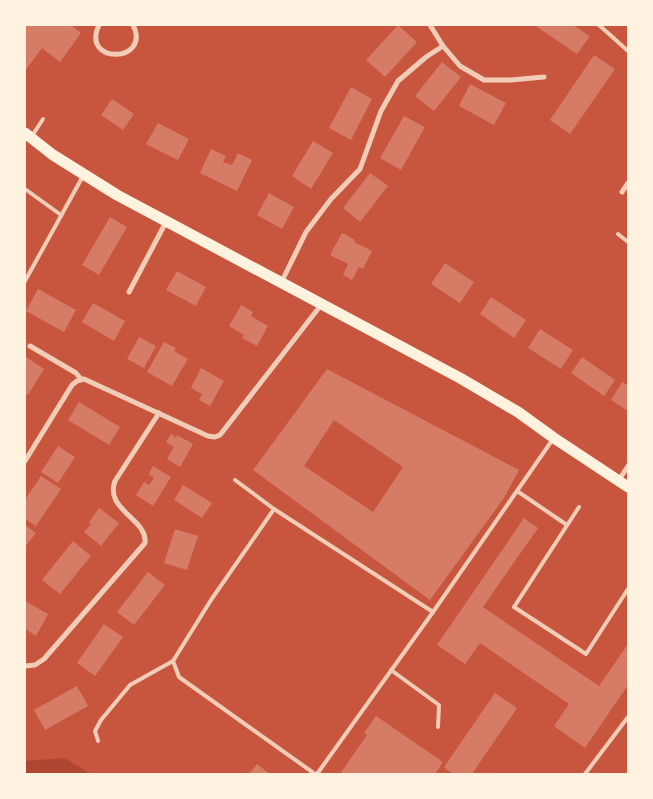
<svg xmlns="http://www.w3.org/2000/svg" width="653" height="799" viewBox="0 0 653 799" font-family="'Roboto Serif',serif">
<rect width="100%" height="100%" fill="#c8553d"/>
<polygon fill="#ae4732" points="65,758 91,774 25,774 25,761"/>
<g fill="#d67c66" fill-rule="evenodd">
<polygon points="25,25 71,25 81,33 60,62 42,48 25,71"/>
<polygon points="398,25 417,42 385,77 366,60"/>
<polygon points="538,25 573,25 590,36 577,54 537,27"/>
<polygon points="594,55 615,69 570,134 550,120"/>
<polygon points="442,62 461,77 434,111 415,96"/>
<polygon points="470,84 506,103 494,125 459,106"/>
<polygon points="351,87 372,99 351,140 329,128"/>
<polygon points="112,99 134,114 123,130 101,115"/>
<polygon points="404,116 425,127 401,170 380,158"/>
<polygon points="158,123 189,139 178,160 146,144"/>
<polygon points="313,141 333,153 311,189 292,176"/>
<polygon points="211,149 226,156 223,162 232,165 238,153 252,160 237,191 200,173"/>
<polygon points="370,173 388,186 360,222 343,208"/>
<polygon points="269,193 294,207 282,229 257,215"/>
<polygon points="110,217 127,227 99,275 82,265"/>
<polygon points="342,233 355,240 354,242 372,251 363,269 359,267 352,280 343,275 348,264 330,255"/>
<polygon points="445,263 474,282 460,303 431,284"/>
<polygon points="177,271 206,287 196,306 166,290"/>
<polygon points="38,289 76,310 64,332 26,311"/>
<polygon points="491,297 526,320 514,338 480,314"/>
<polygon points="93,303 125,321 114,341 82,322"/>
<polygon points="241,305 253,312 251,316 268,326 257,346 242,338 244,335 229,326"/>
<polygon points="540,329 573,350 561,369 528,348"/>
<polygon points="139,337 156,346 144,368 127,359"/>
<polygon points="164,342 176,348 174,351 188,359 172,386 147,372"/>
<polygon points="26,357 44,369 28,395 25,393"/>
<polygon points="582,357 615,380 604,396 571,373"/>
<polygon points="201,368 224,381 210,406 199,400 202,394 191,388"/>
<path d="M327,369L519,470L504,498L430,600L253,470ZM334,420L403,467L373,512L304,466Z"/>
<polygon points="622,382 628,385 628,411 611,400"/>
<polygon points="79,402 120,427 109,445 68,420"/>
<polygon points="171,434 176,438 177,435 193,444 180,467 167,459 174,447 166,442"/>
<polygon points="58,446 75,457 58,483 41,472"/>
<polygon points="153,466 171,477 153,506 136,495 144,482 149,485 154,478 149,474"/>
<polygon points="41,476 61,489 36,526 25,519 25,500"/>
<polygon points="183,485 212,503 202,518 174,500"/>
<polygon points="99,508 119,523 101,546 84,532 91,524 89,522"/>
<polygon points="524,518 538,528 483,607 599,686 628,644 628,685 585,748 554,726 569,704 480,643 465,664 437,645"/>
<polygon points="25,525 36,533 25,547"/>
<polygon points="175,529 198,536 187,570 164,563"/>
<polygon points="73,541 91,556 60,594 42,580"/>
<polygon points="148,572 165,585 134,625 117,612"/>
<polygon points="25,601 48,614 36,636 25,629"/>
<polygon points="104,624 123,637 95,676 77,663"/>
<polygon points="77,686 88,706 45,730 34,710"/>
<polygon points="495,693 517,708 472,774 453,774 444,767"/>
<polygon points="376,716 443,762 435,774 340,774 367,735 364,733"/>
<polygon points="257,764 270,774 249,774"/>
</g>
<g fill="none" stroke-linecap="round" stroke-linejoin="round">
<g stroke="#f1ccb7" stroke-width="4">
<polyline points="599,25 628,51"/>
<polyline points="32,136 43,119"/>
<polyline points="25,189 61,215"/>
<polyline points="618,234 628,242"/>
<polyline points="25,281 83,176"/>
<polyline points="235,480 274,509 433,612"/>
<polyline points="517,491 567,525"/>
<polyline points="579,507 514,607 586,654 628,589"/>
<polyline points="173,661 179,677 315,774"/>
<polyline points="391,670 439,705 438,727"/>
<polyline points="98,741 95,731 101,720 130,685 173,661 211,600 274,509"/>
<polyline points="317,774 433,612 553,439"/>
<polyline points="585,774 628,717"/>
</g>
<g stroke="#f1ccb7" stroke-width="5">
<path d="M99,25C80,65 152,63 133,25"/>
<polyline points="430,25 443,46 460,66 484,80 511,80 544,77"/>
<polyline points="622,192 628,183"/>
<polyline points="281,283 306,232 331,199 360,169 381,111 398,81 426,57 443,46"/>
<polyline points="129,292 166,222"/>
<polyline points="30,346 76,373 81,379"/>
<polyline points="25,461 72,385 77,381 84,379 208,436 215,437 220,435 321,305"/>
<polyline points="619,480 628,466"/>
<path d="M25,666L35,665L44,659L145,543C148,519 104,510 115,481L159,413"/>
</g>
<polyline stroke="#fff3e0" stroke-width="11" points="25,133 53,155 117,195 460,378 518,412 554,438 628,487"/>
</g>
<rect width="653" height="799" fill="none" stroke="#fff3e0" stroke-width="52"/>
</svg>
